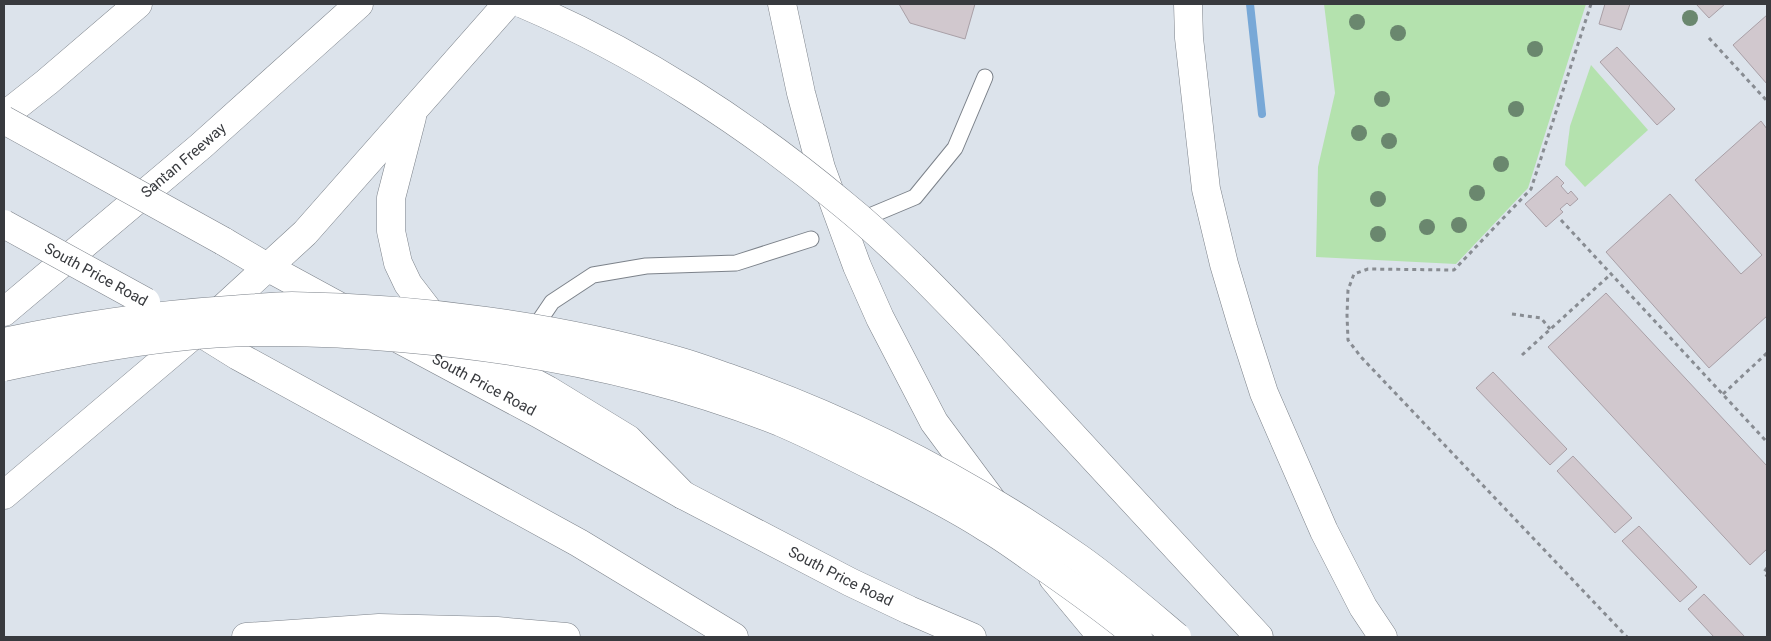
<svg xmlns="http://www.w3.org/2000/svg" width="1771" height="641" viewBox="0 0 1771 641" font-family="Roboto,sans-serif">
<rect width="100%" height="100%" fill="#dce3eb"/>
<g fill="#b4e2ae">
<polygon points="1324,4 1586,4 1528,188 1456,264 1316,257 1318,167 1335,93"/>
<polygon points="1591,65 1648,130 1585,187 1565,165 1570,126"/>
</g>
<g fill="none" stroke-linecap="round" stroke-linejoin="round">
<polyline stroke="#78a8d7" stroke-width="8" points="1250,4 1262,114"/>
</g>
<g fill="#d1c8ce" stroke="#a9a0a7">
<polygon points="899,4 975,4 965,39 910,23"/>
<polygon points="1605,4 1630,4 1621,30 1599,24"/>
<polygon points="1696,4 1725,4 1709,18"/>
<polygon points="1767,15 1767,84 1733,45"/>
<polygon points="1617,47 1675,109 1657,125 1600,62"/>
<polygon points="1761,121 1767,129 1767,316 1709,368 1606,252 1670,194 1741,274 1762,255 1695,180"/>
<polygon points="1557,176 1564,183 1561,186 1568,194 1571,191 1578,199 1570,206 1567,203 1560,209 1563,212 1546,227 1525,204"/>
<polygon points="1606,293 1767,466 1767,549 1750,565 1548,347"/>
<polygon points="1493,372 1567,449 1550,465 1476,388"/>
<polygon points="1573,456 1632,518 1615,533 1557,471"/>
<polygon points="1639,526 1697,587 1680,602 1622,541"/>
<polygon points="1704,594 1745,637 1714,637 1688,609"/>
</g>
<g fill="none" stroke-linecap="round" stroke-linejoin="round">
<g stroke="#7c828a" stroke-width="17">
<g id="service">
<polyline points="872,215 915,197 955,148 985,77"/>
<polyline points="531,333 552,302 593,275 646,266 736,263 811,239"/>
</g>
</g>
<g stroke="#7c828a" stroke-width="29">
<g id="secondary">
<polyline points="223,241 267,267 346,310"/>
<polyline points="193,328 238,356 579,543 734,637"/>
<path id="s1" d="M395,337L539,414L683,495L850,582L909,610L972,637"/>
</g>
</g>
<g stroke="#7c828a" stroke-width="29">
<g id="motorway">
<polyline points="782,4 801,93 821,168 857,266 880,318 934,422 994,503"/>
<polyline points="1188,4 1189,38 1206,189 1224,264 1243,328 1264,393 1324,531 1363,607 1383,637"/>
<polyline points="4,116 47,82 138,4"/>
<polyline points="412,117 391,198 391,231 398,263 408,284 435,319 464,345 548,390 628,439 683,495"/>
<path id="s2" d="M4,312L201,146L359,4"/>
<polyline points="990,346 1259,637"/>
<polyline points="4,495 198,331 305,233 507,4"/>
<polyline points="1053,578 1102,637"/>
<polyline points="246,637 379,628 497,631 566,637"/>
</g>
</g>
<g stroke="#888c92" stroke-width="3" stroke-dasharray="4 4" stroke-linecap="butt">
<polyline points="1591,4 1531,189 1454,270 1368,269 1354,274 1348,290 1347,315 1348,340 1361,357 1627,637"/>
<polyline points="1709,38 1767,101"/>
<polyline points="1561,220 1767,442"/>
<polyline points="1512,314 1541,318 1550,329"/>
<polyline points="1522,355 1611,274"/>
<polyline points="1723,394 1767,353"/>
<polyline points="1767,568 1764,572 1767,576"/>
</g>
<use href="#service" stroke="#fff" stroke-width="15"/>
<use href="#secondary" stroke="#fff" stroke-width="28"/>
<use href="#motorway" stroke="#fff" stroke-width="28"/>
<g stroke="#7c828a" stroke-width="29" stroke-linecap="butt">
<g id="secondary-bridge">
<polyline points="4,120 223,241"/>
<path id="s3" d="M4,224L146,302"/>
</g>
</g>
<g stroke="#7c828a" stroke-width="29" stroke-linecap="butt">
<g id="motorway-bridge">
<path d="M523,4C636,52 749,125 843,204C896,247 943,297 990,346"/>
<path d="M4,342C78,326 153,315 229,310C249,309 271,306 292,306C418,308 557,326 678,361C696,366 714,373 732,379C855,422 972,483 1079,558C1113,582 1145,610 1177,637"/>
<path d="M4,367C61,355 119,343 177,337C252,329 327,331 401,338C530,349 659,374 780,422C813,436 846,453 878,469C914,487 951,505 985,527C1001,536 1016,547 1030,557C1067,583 1104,608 1138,637"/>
</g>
</g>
<use href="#secondary-bridge" stroke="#fff" stroke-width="28"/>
<use href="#motorway-bridge" stroke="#fff" stroke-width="28"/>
</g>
<g fill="#6a876e">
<circle cx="1690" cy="18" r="8"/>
<circle cx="1357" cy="22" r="8"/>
<circle cx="1398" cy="33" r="8"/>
<circle cx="1535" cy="49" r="8"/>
<circle cx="1382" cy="99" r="8"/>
<circle cx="1516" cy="109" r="8"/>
<circle cx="1359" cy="133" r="8"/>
<circle cx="1389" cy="141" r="8"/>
<circle cx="1501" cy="164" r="8"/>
<circle cx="1477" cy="193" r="8"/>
<circle cx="1378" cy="199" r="8"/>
<circle cx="1459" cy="225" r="8"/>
<circle cx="1427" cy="227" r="8"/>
<circle cx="1378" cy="234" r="8"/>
</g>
<g text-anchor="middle" stroke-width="4.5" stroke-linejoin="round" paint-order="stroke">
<g font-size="15" fill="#383a3e" stroke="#fff">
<text dy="5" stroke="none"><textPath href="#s2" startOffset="235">Santan Freeway</textPath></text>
<text dy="5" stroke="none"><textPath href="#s3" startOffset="105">South Price Road</textPath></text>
<text dy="5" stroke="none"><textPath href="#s1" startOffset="101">South Price Road</textPath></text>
<text dy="5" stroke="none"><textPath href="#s1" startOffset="506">South Price Road</textPath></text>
</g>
</g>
<rect width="1771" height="641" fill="none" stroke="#383a3e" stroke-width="10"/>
</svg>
